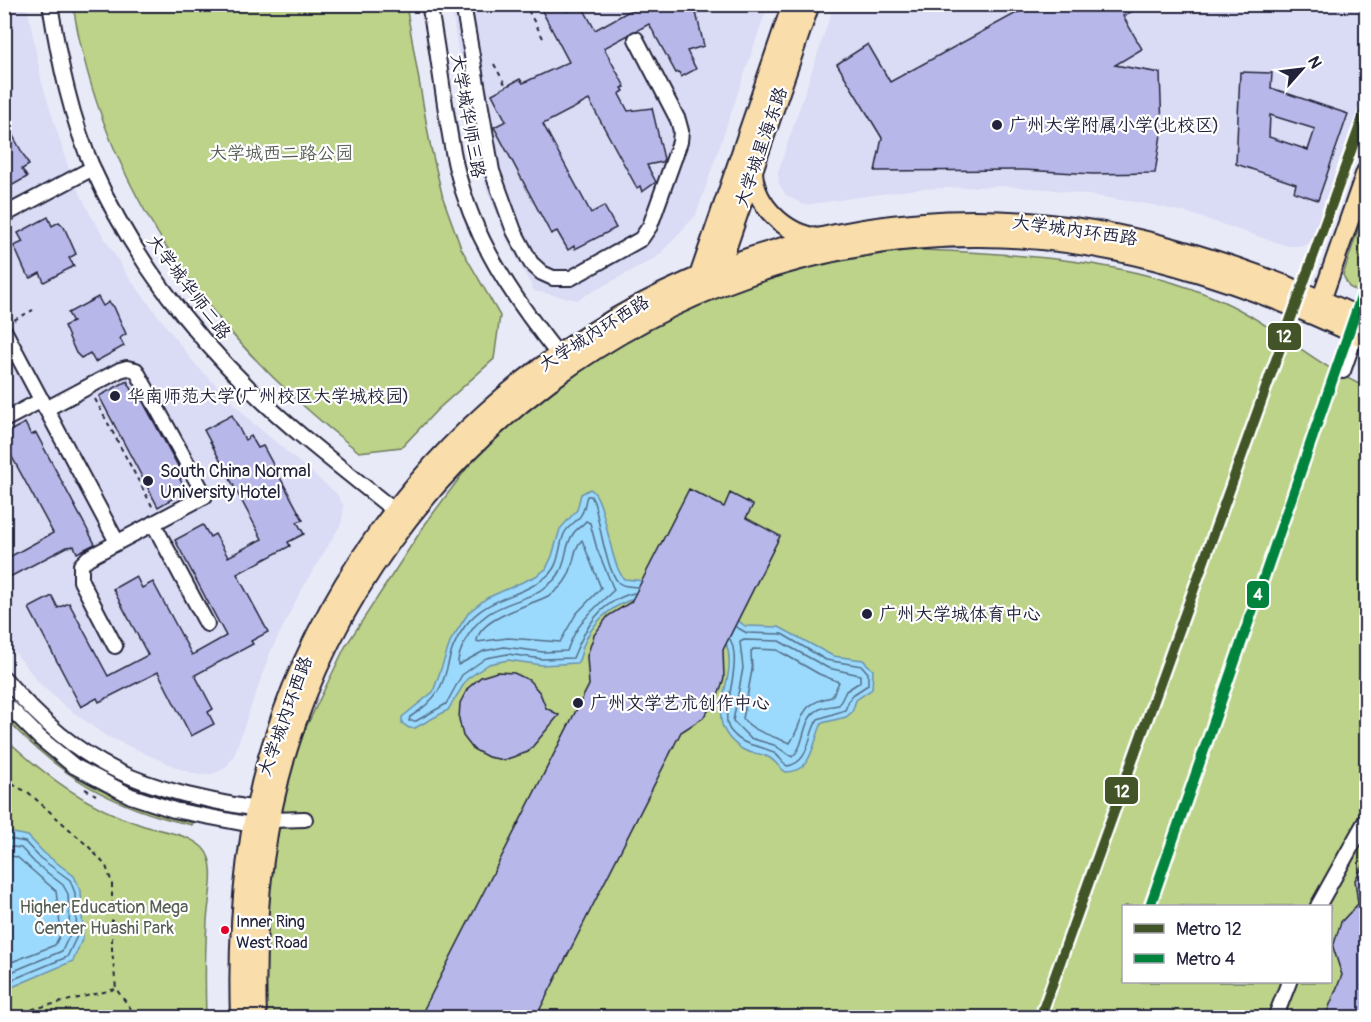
<svg xmlns="http://www.w3.org/2000/svg" width="1371" height="1022" viewBox="0 0 1371 1022" font-family="Pangolin,'LXGW WenKai TC',sans-serif">
<rect width="100%" height="100%" fill="#e9eaf8"/>
<filter id="ink" filterUnits="userSpaceOnUse"><feTurbulence type="fractalNoise" baseFrequency=".0167" numOctaves="2"/><feDisplacementMap in="SourceGraphic" scale="12" xChannelSelector="R" yChannelSelector="G"/><feConvolveMatrix kernelMatrix="1 2 1 2 8 2 1 2 1" color-interpolation-filters="sRGB"/></filter>
<g filter="url(#ink)">
<g fill="#dadbf4">
<polygon points="4,5 27,5 42,83 70,173 90,214 127,275 195,364 254,424 337,494 344,507 341,524 299,594 270,653 233,758 224,769 212,774 200,775 180,769 106,736 66,707 41,685 5,640"/>
<polygon points="451,5 768,5 696,215 657,257 577,300 534,291 506,238 485,185 468,114"/>
<polygon points="834,5 1366,5 1366,109 1324,230 1314,241 1303,246 1287,246 1188,213 1148,204 1048,189 1003,186 916,189 804,205 786,195 779,184 778,172"/>
</g>
<g fill="#bcd389" stroke="#6f7a62" stroke-width="1.5" fill-rule="evenodd">
<path d="M73,5H406L430,144L443,198L461,248L500,316L494,359L437,410L402,447L359,452C213,340 102,189 73,5Z"/>
<polygon points="1366,205 1366,296 1349,287 1343,275"/>
<path d="M899,249C1007,254 1122,256 1222,301C1273,324 1315,365 1366,387V1017L261,1018L262,858L279,783L345,647L426,523L478,453L515,414L608,347L793,262ZM1124,906H1330V982H1124Z"/>
<path d="M5,714C59,772 114,806 193,823L192,825C113,808 60,776 5,718Z"/>
<path d="M4,737C45,776 87,807 141,825C162,832 201,834 209,858C215,876 208,902 207,921C205,954 205,985 206,1017H5Z"/>
</g>
<g fill="#9bdafc" stroke="#6b90af" stroke-width="1.5">
<path d="M590,489C606,496 608,561 624,579L646,581L726,611L745,626L779,627L833,656L863,660L873,670L872,689L856,700L852,712L846,717L822,723C813,741 813,772 786,772C779,768 775,760 768,757C760,753 750,754 742,749C696,717 741,685 726,643L633,599C610,607 592,623 583,646C581,652 581,659 577,663L542,665L508,660L489,664L467,679L448,710L415,728H409L402,723V717L433,692L451,640L469,612L487,598L536,576L546,569L552,556L560,529L577,510L581,494Z"/>
<polygon points="8,832 28,836 44,853 74,876 81,891 83,937 73,961 5,990 4,833"/>
</g>
<g fill="none" stroke-linecap="round" stroke-linejoin="round">
<g stroke="#526c88" stroke-width="1.5">
<path d="M586,521L590,523L597,549L614,590C594,609 576,623 567,651L543,652L504,647L484,651L458,665C457,658 461,650 464,643C486,597 524,608 553,581C568,567 563,548 573,534C576,529 582,526 586,521Z"/>
<path d="M582,540L601,588L576,614L560,642L508,638L477,642C477,618 532,605 550,595C579,577 569,552 582,540Z"/>
<path d="M634,593C600,601 585,628 573,658L542,659L508,654L486,658L462,675L446,704L416,721H409L410,717C459,686 437,664 465,626C488,595 522,598 547,576C560,565 558,549 564,534C568,525 578,522 582,513C585,508 585,501 587,496H591L594,502C599,519 606,571 619,583C624,587 631,586 637,587"/>
<path d="M730,639C744,666 718,715 730,730C746,750 757,742 774,753C779,756 782,762 787,766C811,763 807,734 818,719L845,710L851,696L868,685V673L862,666L826,660L782,634L747,633L736,627"/>
<path d="M744,640L779,641L828,668L860,675V682L846,691L839,705C833,706 826,706 820,709C800,718 807,745 792,757L774,745L750,738L733,721L743,668L740,642Z"/>
<path d="M753,649L777,650L819,674L839,682L832,697C796,704 806,719 790,743C775,737 754,732 743,719L752,670L751,652Z"/>
<polyline points="4,838 25,842 40,858 70,880 75,893 77,936 67,957 4,983"/>
<polyline points="4,846 21,848 35,863 63,885 68,894 70,934 62,951 4,975"/>
<polyline points="4,855 17,857 56,891 61,933 55,945 4,965"/>
</g>
</g>
<g fill="#b7b8e9" stroke="#22223b" stroke-width="1.5" fill-rule="evenodd">
<polygon points="550,4 563,4 567,11 581,4 595,30 642,4 694,4 704,46 687,51 696,69 681,77 679,72 676,73 649,24 604,48 625,87 622,88 624,91 619,94 628,111 652,108 664,159 662,162 647,165 656,182 642,192 640,186 637,188 589,100 543,124 591,213 604,206 616,228 575,249 574,246 568,250 557,231 551,234 494,127 506,121 492,94 520,79 523,83 569,62 541,9"/>
<polygon points="1033,4 1146,4 1123,16 1142,49 1115,65 1160,73 1162,128 1155,173 1093,174 1024,170 875,171 882,138 837,64 868,44 890,82"/>
<path d="M1240,72L1272,73L1271,88L1348,114L1318,200L1294,192L1296,184L1236,164ZM1270,115L1315,129L1308,150L1269,137Z"/>
<polygon points="12,134 29,165 22,169 27,177 4,190 4,138"/>
<polygon points="48,217 52,226 59,222 64,227 76,254 69,258 74,266 44,282 40,273 31,278 26,273 14,246 23,242 18,233"/>
<polygon points="98,297 103,306 109,302 114,307 126,334 120,338 124,346 95,362 90,353 81,358 76,353 64,326 73,322 68,313"/>
<polygon points="127,381 134,393 137,391 184,477 180,479 186,491 158,507 99,396"/>
<polygon points="232,415 245,440 251,436 258,448 263,446 303,520 297,522 304,534 288,542 290,546 237,574 268,632 251,641 253,644 195,675 213,709 208,712 214,724 191,736 158,672 99,702 97,698 81,707 29,608 52,596 58,608 69,603 108,676 148,655 113,589 136,576 142,588 153,582 192,655 226,636 175,540 203,525 210,537 215,534 228,557 262,539 204,430"/>
<polygon points="25,423 31,435 36,433 95,544 77,553 74,546 67,547 4,580 4,560 53,533 4,442 4,434"/>
<polygon points="689,489 724,507 730,493 753,505 746,518 780,536 723,650 724,678 717,699 703,718 681,732 536,1017 420,1017 589,685 587,656 594,635 608,616 631,602"/>
<polygon points="497,672 514,673 529,680 540,693 546,708 559,715 528,752 504,760 488,757 473,749 463,736 459,719 460,703 468,688 481,677"/>
<polygon points="1366,861 1366,1017 1325,1017 1342,975 1333,947 1341,922 1358,904 1355,880"/>
</g>
<g fill="none" stroke-linecap="round" stroke-linejoin="round">
<g stroke="#22223b" stroke-width="18">
<g id="minor">
<path d="M50,4C59,60 71,119 94,171C130,252 188,329 252,391C298,436 351,475 401,516"/>
<path d="M429,4C440,58 444,113 456,166C473,239 512,296 557,353"/>
<polyline points="463,4 492,171 514,231 531,263 542,273 553,278 571,278 641,239 650,226 680,142 681,131 678,120 636,39"/>
<polyline points="4,215 93,168"/>
<polyline points="4,330 117,542"/>
<polyline points="1343,371 1359,325"/>
<polyline points="46,409 120,370 127,368 136,370 205,496 88,558 81,565 81,581 115,646"/>
<polyline points="4,420 42,400"/>
<polyline points="153,523 207,624"/>
<path d="M4,678C82,770 142,789 256,809L262,813"/>
<polyline points="4,702 40,738 74,766 131,796 174,810 252,825 271,820 305,819"/>
<polyline points="1318,906 1366,820"/>
<polyline points="1275,1018 1289,982"/>
</g>
</g>
<g stroke="#22223b" stroke-width="22">
<g id="major">
<path d="M753,172C755,205 785,234 818,238"/>
<polyline points="699,276 792,4"/>
<polyline points="717,276 810,4"/>
<polyline points="1318,309 1366,172"/>
<path d="M240,1018C237,925 244,833 272,744C366,441 656,220 975,220C1112,220 1244,263 1366,320"/>
<path d="M257,1018C254,926 261,836 288,748C379,452 664,238 974,237C1112,236 1243,281 1366,339"/>
</g>
</g>
<g stroke="#22223b" stroke-width="2" stroke-dasharray="4.5 4.5" stroke-linecap="butt">
<polyline points="543,38 529,12 543,4"/>
<polyline points="494,64 506,86"/>
<polyline points="14,320 33,310"/>
<polyline points="95,399 153,508"/>
<polyline points="4,780 29,793 89,847 106,866 112,883 112,949 116,989 138,1018"/>
<polyline points="85,789 96,795"/>
<polyline points="16,1018 33,1009 116,989"/>
</g>
<use href="#minor" stroke="#fff" stroke-width="14"/>
<use href="#major" stroke="#f9deab" stroke-width="18"/>
<g stroke="#fff" stroke-width="15">
<polyline id="metro-1" points="1040,1018 1366,109"/>
</g>
<g stroke="#fff" stroke-width="15">
<polyline id="metro-2" points="1150,906 1366,283"/>
</g>
<use href="#metro-1" stroke="#435428" stroke-width="10"/>
<use href="#metro-2" stroke="#00843d" stroke-width="10"/>
</g>
</g>
<g fill="#22223b" stroke="#fff" stroke-width="2">
<circle cx="997" cy="125" r="6"/>
<circle cx="115" cy="396" r="6"/>
<circle cx="148" cy="481" r="6"/>
<circle cx="867" cy="614" r="6"/>
<circle cx="578" cy="703" r="6"/>
</g>
<circle fill="#e4002b" stroke="#fff" stroke-width="2" cx="225" cy="930" r="5"/>
<g text-anchor="middle" stroke-width="4.5" stroke-linejoin="round" paint-order="stroke">
<g font-size="16" fill="#22223b" stroke="#fff" text-anchor="start">
<text x="236" y="927">Inner Ring<tspan x="236" dy="21">West Road</tspan></text>
</g>
<g font-size="18" fill="#22223b" stroke="#fff">
<text transform="translate(468 116) rotate(80)" y="6">大学城华师三路</text>
<text transform="translate(761 147) rotate(-71)" y="6">大学城星海东路</text>
<text transform="translate(1075 230) rotate(8)" y="6">大学城内环西路</text>
<text transform="translate(189 287) rotate(53)" y="6">大学城华师二路</text>
<text transform="translate(594 333) rotate(-32)" y="6">大学城内环西路</text>
<text transform="translate(285 716) rotate(-70)" y="6">大学城内环西路</text>
</g>
<g font-size="18" fill="#22223b" stroke="#fff" text-anchor="start">
<text x="1009" y="131">广州大学附属小学(北校区)</text>
<text x="127" y="402">华南师范大学(广州校区大学城校园)</text>
<text x="160" y="477">South China Normal<tspan x="160" dy="21">University Hotel</tspan></text>
<text x="879" y="620">广州大学城体育中心</text>
<text x="590" y="709">广州文学艺术创作中心</text>
</g>
<g font-size="18" fill="#586056" stroke="#fff">
<text x="281" y="159">大学城西二路公园</text>
<text x="104" y="913">Higher Education Mega<tspan x="104" dy="21">Center Huashi Park</tspan></text>
</g>
</g>
<g stroke="#fff" stroke-width="2">
<rect x="1267" y="322" width="35" height="29" rx="6" fill="#435428"/>
<rect x="1246" y="580" width="24" height="29" rx="6" fill="#00843d"/>
<rect x="1104" y="776" width="35" height="29" rx="6" fill="#435428"/>
</g>
<g font-size="16" text-anchor="middle" font-weight="bold" fill="#fff">
<text x="1284" y="342">12</text>
<text x="1258" y="600">4</text>
<text x="1122" y="797">12</text>
</g>
<rect width="1371" height="1022" fill="none" stroke="#fff" stroke-width="24"/>
<rect x="12" y="12" width="1347" height="998" fill="none" stroke="#22223b" stroke-width="2" filter="url(#ink)"/>
<rect x="1122" y="905" width="210" height="78" fill="#ffffff" stroke="#a7a7b1" stroke-width="1.5"/>
<rect x="1134" y="924" width="30" height="9" fill="#435428" stroke="#a7a7b1" stroke-width="1.5"/>
<text x="1176" y="935" font-size="18" fill="#22223b">Metro 12</text>
<rect x="1134" y="954" width="30" height="9" fill="#00843d" stroke="#a7a7b1" stroke-width="1.5"/>
<text x="1176" y="965" font-size="18" fill="#22223b">Metro 4</text>
<g transform="translate(1302 69) rotate(62)" stroke="#ffffff" stroke-width="4.5" paint-order="stroke">
<path d="M0-4.5L10 22L0 15L-10 22Z" fill="#22223b"/>
<text y="-9" font-size="16" font-weight="bold" text-anchor="middle" fill="#22223b">N</text>
</g>
</svg>
